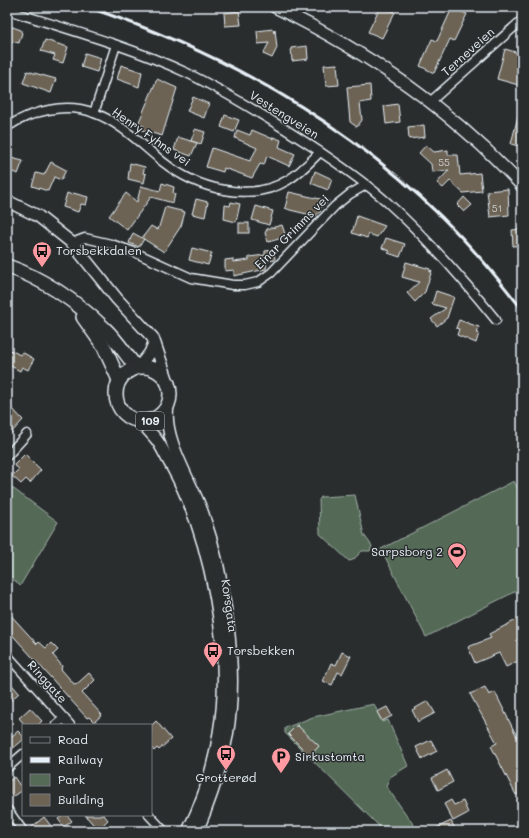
<svg xmlns="http://www.w3.org/2000/svg" width="529" height="838" viewBox="0 0 529 838" font-family="Mali,sans-serif">
<rect width="100%" height="100%" fill="#2a2d2e"/>
<filter id="ink" filterUnits="userSpaceOnUse"><feTurbulence type="fractalNoise" baseFrequency=".025" numOctaves="2"/><feDisplacementMap in="SourceGraphic" scale="8" xChannelSelector="R" yChannelSelector="G"/><feConvolveMatrix kernelMatrix="1 2 1 2 8 2 1 2 1" color-interpolation-filters="sRGB"/></filter>
<g filter="url(#ink)">
<g fill="#556b56" stroke="#9eaea7">
<polygon points="514,481 522,497 522,588 426,637 381,549"/>
<polygon points="7,484 58,522 20,586 7,572"/>
<polygon points="355,495 364,535 372,546 370,551 362,551 353,560 349,561 320,534 319,500 321,497"/>
<polygon points="374,704 382,722 388,720 408,766 390,777 386,786 418,831 384,831 285,733 285,728 313,717"/>
</g>
<g fill="#6d6454" stroke="#e8f1f8">
<polygon points="380,7 385,7 395,12 382,38 368,32"/>
<polygon points="452,8 467,14 454,41 450,39 434,73 420,66 432,39 437,41"/>
<polygon points="239,11 241,25 225,26 224,13"/>
<polygon points="7,25 21,30 21,32 22,33 19,43 7,40"/>
<polygon points="273,29 274,33 275,30 277,48 272,58 263,54 269,43 258,44 257,31"/>
<polygon points="45,40 68,47 63,63 53,60 55,55 41,51"/>
<polygon points="307,46 308,59 292,61 291,48"/>
<polygon points="505,49 522,54 520,69 522,69 522,86 497,79"/>
<polygon points="85,53 101,58 97,72 81,67"/>
<polygon points="337,64 339,85 326,86 324,65"/>
<polygon points="121,65 142,72 139,87 117,79"/>
<polygon points="27,71 56,79 51,93 23,83"/>
<polygon points="157,79 177,88 162,136 142,130 144,126 138,124"/>
<polygon points="370,85 371,101 360,103 362,120 357,127 350,122 347,87"/>
<polygon points="193,97 209,104 204,118 187,111"/>
<polygon points="398,104 400,122 386,124 384,106"/>
<polygon points="519,112 522,112 522,147 511,144"/>
<polygon points="225,115 239,120 234,132 221,127"/>
<polygon points="424,125 425,137 409,139 408,127"/>
<polygon points="195,129 205,132 201,144 191,141"/>
<polygon points="237,130 250,135 252,130 273,139 273,137 281,140 279,147 295,154 289,166 267,156 264,165 260,164 252,178 224,168 223,172 206,167 212,148 250,161 257,148 235,138"/>
<polygon points="178,137 197,143 191,156 174,150"/>
<polygon points="426,145 434,152 448,150 448,155 458,155 460,175 480,173 482,191 463,193 450,181 443,188 437,183 449,170 432,172 431,164 419,153"/>
<polygon points="7,157 23,161 18,174 7,170"/>
<polygon points="51,162 66,170 61,180 54,177 48,191 32,186 36,173 44,175"/>
<polygon points="130,163 145,167 143,173 146,174 144,183 128,179"/>
<polygon points="315,171 332,179 328,190 311,183"/>
<polygon points="162,183 174,187 173,193 175,194 173,203 151,197 127,230 109,216 126,193 137,202 141,186 160,191"/>
<polygon points="508,189 509,215 490,217 487,191"/>
<polygon points="289,192 329,201 319,209 321,211 315,216 290,210 285,208"/>
<polygon points="67,193 72,195 73,193 88,197 86,205 81,204 78,212 63,207"/>
<polygon points="464,197 472,205 464,212 457,205"/>
<polygon points="196,199 208,202 205,217 192,214"/>
<polygon points="231,202 240,204 236,222 224,219 225,205 230,206"/>
<polygon points="256,206 273,211 269,225 252,220"/>
<polygon points="165,207 185,212 181,226 164,252 142,238 151,226 158,230"/>
<polygon points="357,216 385,226 377,237 369,234 367,238 352,233"/>
<rect x="239" y="223" width="10" height="10"/>
<polygon points="282,225 286,237 268,242 265,233 267,229"/>
<polygon points="522,229 522,245 513,246 512,230"/>
<polygon points="133,233 144,239 139,247 129,243"/>
<polygon points="386,238 405,244 400,257 388,253 390,251 382,248"/>
<polygon points="192,248 212,253 208,265 189,260"/>
<polygon points="274,250 275,260 267,261 266,269 234,276 234,270 225,271 225,260 233,259 233,262 249,260 249,257 265,255 265,251"/>
<polygon points="406,262 430,269 430,272 432,270 425,292 415,302 407,293 419,282 402,277"/>
<polygon points="436,291 454,297 447,318 437,326 431,319 446,308 432,304"/>
<polygon points="459,320 479,327 477,333 479,333 476,343 457,335 459,329 456,328"/>
<polygon points="7,348 20,355 22,352 34,359 28,370 22,367 20,371 7,364"/>
<polygon points="11,407 23,420 11,433 7,429 7,411"/>
<polygon points="25,454 41,470 30,483 26,479 21,484 12,476 19,469 14,465"/>
<polygon points="7,611 37,644 39,642 46,648 51,643 58,650 53,655 62,666 61,669 74,684 78,683 89,673 95,680 82,693 102,715 94,722 89,717 87,718 7,629"/>
<polygon points="522,617 522,659 506,667 499,653 475,663 468,647 491,638 489,634"/>
<polygon points="342,652 351,656 342,674 338,672 332,685 323,681 331,663 336,665"/>
<polygon points="7,679 19,693 7,704"/>
<polygon points="485,687 489,695 495,692 522,747 522,791 516,795 491,746 497,743 470,694"/>
<polygon points="428,701 435,713 418,722 412,710"/>
<polygon points="387,707 392,716 382,721 377,712"/>
<polygon points="30,708 42,721 38,725 25,725 19,718"/>
<polygon points="156,721 171,739 159,750 157,748 154,751 151,747 151,726"/>
<polygon points="297,725 319,746 310,756 288,734"/>
<polygon points="18,731 23,736 23,740 11,750 7,745 7,740"/>
<polygon points="431,740 437,751 422,759 416,747"/>
<polygon points="447,770 453,782 438,790 432,778"/>
<polygon points="14,777 23,790 13,797 7,789 7,783"/>
<polygon points="451,800 454,805 463,801 468,813 453,821 444,804"/>
<polygon points="63,815 67,815 72,821 64,827 58,819"/>
<polygon points="85,815 104,815 108,820 98,830"/>
<polygon points="44,817 55,831 28,831 28,830"/>
<polygon points="451,821 456,831 430,831"/>
</g>
<g fill="none" stroke-linecap="round" stroke-linejoin="round">
<g stroke="#e8f1f8" stroke-width="11">
<g id="minor">
<path d="M7,10C67,29 129,46 187,73C234,96 278,124 322,153C344,168 367,184 387,202C427,238 462,278 496,320"/>
<polyline points="430,102 522,20"/>
<polyline points="94,113 116,45"/>
<path d="M7,127C31,111 66,102 94,113C120,122 142,145 163,162C196,188 249,204 288,180C300,173 310,162 320,152"/>
<polyline points="72,243 85,238 111,244 134,252 191,278 233,285 245,285 258,282 271,273 335,206 350,194 366,185"/>
<polyline points="7,456 27,434"/>
<polyline points="7,655 70,725"/>
<polyline points="56,725 64,718"/>
<polyline points="7,768 23,754"/>
<polyline points="7,809 23,831"/>
<polyline points="149,815 164,831"/>
</g>
</g>
<g stroke="#e8f1f8" stroke-width="14">
<g id="tertiary">
<path d="M275,7C366,51 453,111 522,186"/>
<polyline points="7,201 38,216 72,243 117,299 153,338 167,379"/>
<polyline points="139,367 150,353 154,343"/>
<path d="M168,406C162,439 192,482 203,514C225,577 239,669 227,736C221,768 210,801 197,831"/>
<path d="M140,421C145,427 151,433 156,439C162,447 166,457 171,465C211,537 233,652 219,733C214,766 203,801 188,831"/>
</g>
</g>
<g stroke="#e8f1f8" stroke-width="16">
<g id="primary">
<path d="M7,266C44,279 77,302 105,329C117,340 126,355 136,367"/>
<polyline points="83,317 104,347 119,380"/>
<circle cx="143" cy="394" r="27"/>
</g>
</g>
<use href="#minor" stroke="#2a2d2e" stroke-width="8"/>
<use href="#tertiary" stroke="#2a2d2e" stroke-width="11"/>
<use href="#primary" stroke="#2a2d2e" stroke-width="13"/>
<path stroke="#e8f1f8" stroke-width="3" d="M87,7C238,57 377,139 482,260C496,276 509,293 522,309"/>
</g>
</g>
<defs>
<g id="bus-pin" transform="scale(1)"><path d="M0 17L-7.5 6A9.5 9.5 0 1 1 7.5 6Z" fill="#ff9aa2" stroke="#2a2d2e"/><path d="M-5-6H5V4H4V6H2V4H-2V6H-4V4H-5ZM-3.5-4V0h7V-4ZM-3.5 1.2v1.5H-2V1.2ZM2 1.2v1.5H3.5V1.2Z" fill="#111"/></g>
<g id="stadium-pin" transform="scale(1)"><path d="M0 17L-7.5 6A9.5 9.5 0 1 1 7.5 6Z" fill="#ff9aa2" stroke="#2a2d2e"/><path d="M0-5a6.5 5 0 1 0 0 10a6.5 5 0 1 0 0-10ZM-3.5-1.8h7v3.6h-7Z" fill="#111"/></g>
<g id="parking-pin" transform="scale(1)"><path d="M0 17L-7.5 6A9.5 9.5 0 1 1 7.5 6Z" fill="#ff9aa2" stroke="#2a2d2e"/><path d="M-3.5-5.5H1a3.5 3.5 0 0 1 0 7H-1V5.5H-3.5ZM-1-3.4V-.6H.8a1.4 1.4 0 0 0 0-2.8Z" fill="#111"/></g>
</defs>
<g fill-rule="evenodd">
<use href="#bus-pin" x="42" y="251"/>
<use href="#stadium-pin" x="457" y="552"/>
<use href="#bus-pin" x="213" y="651"/>
<use href="#bus-pin" x="226" y="754"/>
<use href="#parking-pin" x="281" y="757"/>
</g>
<g text-anchor="middle" stroke-width="3" stroke-linejoin="round" paint-order="stroke">
<g font-size="10" fill="#c9cecf">
<text x="444" y="166">55</text>
<text x="497" y="212">51</text>
</g>
<rect fill="#2a2d2e" stroke="#afb6bb" stroke-width="1" x="136" y="412" width="28" height="18" rx="3"/>
<g font-size="11" font-weight="bold" fill="#e8f1f8">
<text x="150" y="425">109</text>
</g>
<g font-size="12" fill="#e8f1f8" stroke="#2a2d2e">
<text transform="translate(468 52) rotate(-42)" y="4">Terneveien</text>
<text transform="translate(284 115) rotate(32)" y="4">Vestengveien</text>
<text transform="translate(151 137) rotate(35)" y="4">Henry Fyhns vei</text>
<text transform="translate(292 232) rotate(-45)" y="4">Einar Grimms vei</text>
<text transform="translate(229 606) rotate(82)" y="4">Korsgata</text>
<text transform="translate(47 682) rotate(48)" y="4">Ringgate</text>
</g>
<g font-size="12" fill="#e8f1f8" stroke="#2a2d2e" text-anchor="start">
<text x="56" y="255">Torsbekkdalen</text>
<text x="443" y="556" text-anchor="end">Sarpsborg 2</text>
<text x="227" y="655">Torsbekken</text>
<text x="295" y="761">Sirkustomta</text>
<text x="226" y="782" text-anchor="middle">Grotterød</text>
</g>
</g>
<rect width="529" height="838" fill="none" stroke="#2a2d2e" stroke-width="24"/>
<rect x="12" y="12" width="505" height="814" fill="none" stroke="#e8f1f8" stroke-width="1.5" filter="url(#ink)"/>
<rect x="22" y="724" width="130" height="92" fill="#2a2d2e" stroke="#767b7f"/>
<rect x="30" y="737" width="20" height="6" fill="#2a2d2e" stroke="#767b7f"/>
<text x="58" y="744" font-size="12" fill="#e8f1f8">Road</text>
<rect x="30" y="757" width="20" height="6" fill="#e8f1f8" stroke="#767b7f"/>
<text x="58" y="764" font-size="12" fill="#e8f1f8">Railway</text>
<rect x="30" y="774" width="20" height="12" fill="#556b56" stroke="#767b7f"/>
<text x="58" y="784" font-size="12" fill="#e8f1f8">Park</text>
<rect x="30" y="794" width="20" height="12" fill="#6d6454" stroke="#767b7f"/>
<text x="58" y="804" font-size="12" fill="#e8f1f8">Building</text>
</svg>
